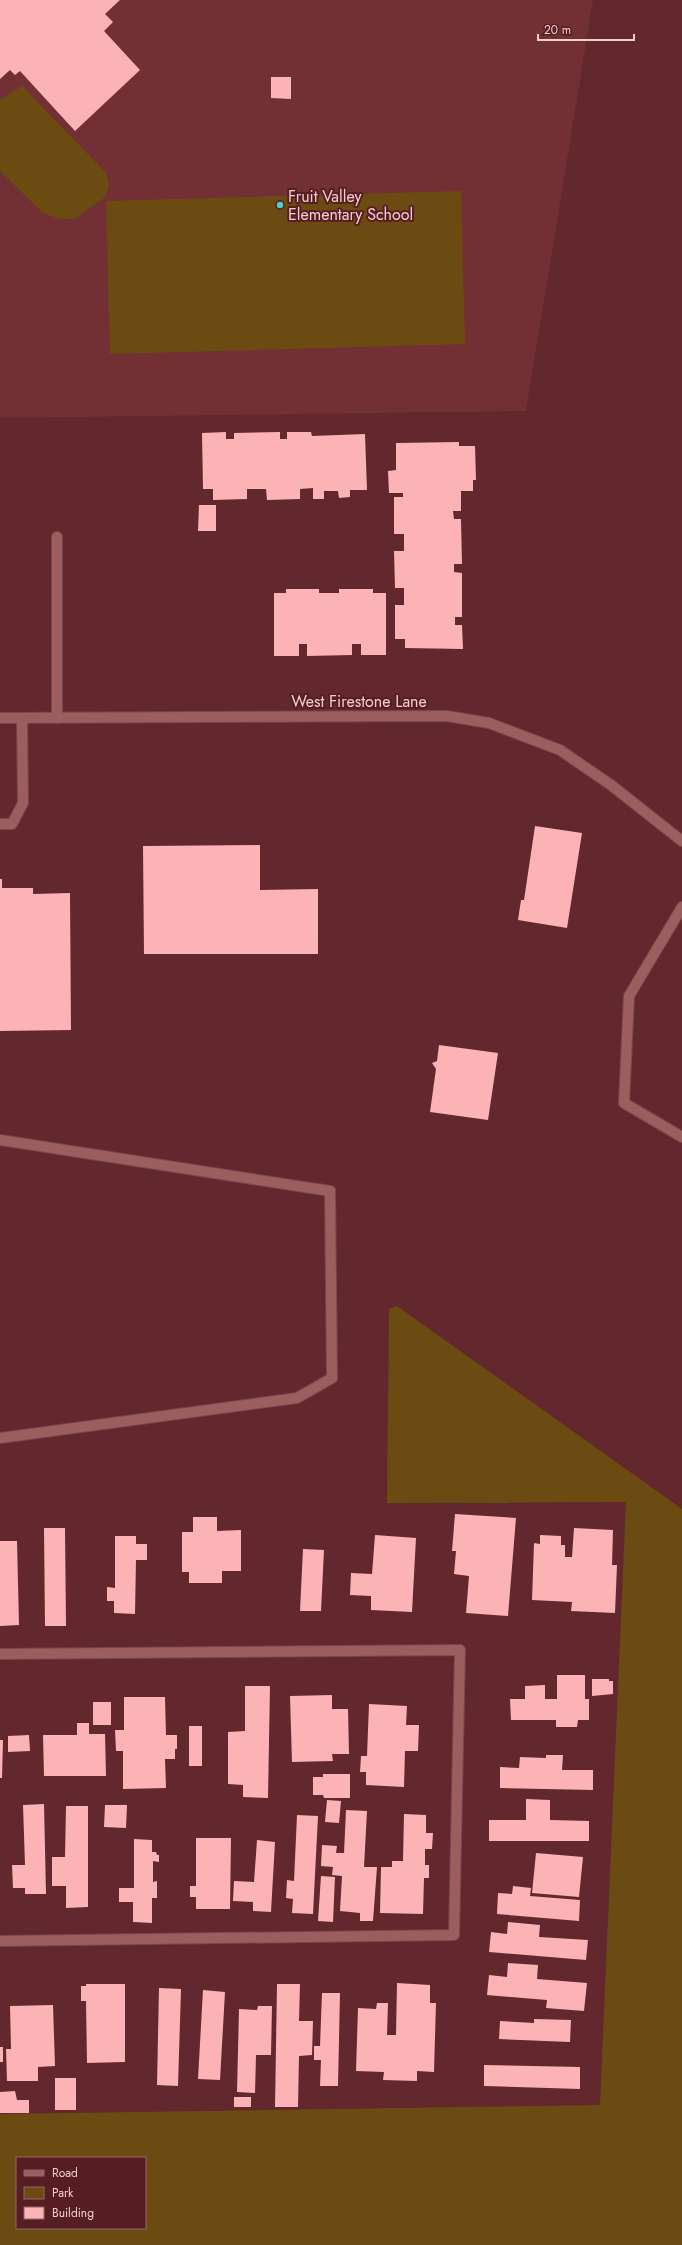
<svg xmlns="http://www.w3.org/2000/svg" width="682" height="2245" viewBox="0 0 682 2245" font-family="Jost,sans-serif">
<rect width="100%" height="100%" fill="#62282d"/>
<polygon fill="#723035" points="0,0 593,0 526,411 0,418"/>
<g fill="#6b4b12" fill-rule="evenodd">
<polygon points="22,86 106,173 109,186 104,198 75,219 60,219 43,213 0,171 0,100"/>
<polygon points="461,191 465,344 110,354 106,201"/>
<path d="M397,1306L682,1509V2245H0V2114L600,2105L626,1502L387,1503L389,1309ZM17,2158H145V2228H17Z"/>
</g>
<g fill="#fbb3b5">
<polygon points="0,0 120,0 105,14 113,22 104,31 140,70 75,131 20,71 15,75 10,70 0,79"/>
<polygon points="271,77 291,77 291,99 271,98"/>
<polygon points="226,432 226,439 234,439 234,433 280,432 280,439 287,439 287,432 311,432 312,436 365,434 367,490 350,490 350,497 339,498 338,491 324,491 324,499 313,499 313,488 300,489 300,499 267,500 266,489 247,489 247,499 213,500 213,489 203,489 202,433"/>
<polygon points="459,442 459,446 475,446 476,480 473,480 473,491 461,491 461,511 453,511 454,519 461,519 462,564 454,564 454,572 462,573 462,617 455,617 455,625 462,625 463,649 405,648 405,639 395,639 395,605 404,605 404,588 395,588 394,551 404,551 404,534 394,534 394,497 403,497 403,493 389,493 388,471 396,470 396,443"/>
<polygon points="199,505 216,505 216,531 198,531"/>
<polygon points="286,589 319,589 319,593 339,593 339,589 373,589 373,593 386,593 386,655 361,655 361,644 352,644 352,655 307,656 307,644 299,644 299,656 274,656 274,593 286,593"/>
<polygon points="535,826 582,833 567,928 518,920 521,900 524,900"/>
<polygon points="260,845 260,890 318,889 318,954 144,954 143,846"/>
<polygon points="0,879 2,879 2,888 33,888 33,894 70,893 71,1030 0,1031"/>
<polygon points="439,1045 498,1053 488,1120 430,1112 436,1069 432,1063 437,1061"/>
<polygon points="455,1514 516,1518 508,1616 466,1613 469,1576 454,1574 456,1551 452,1551"/>
<polygon points="193,1517 217,1517 217,1531 241,1530 241,1571 222,1571 222,1583 189,1583 189,1572 182,1572 182,1532 193,1532"/>
<polygon points="44,1528 65,1528 66,1626 45,1626"/>
<polygon points="574,1528 613,1530 612,1565 617,1565 615,1613 571,1611 572,1602 532,1600 534,1543 540,1544 540,1535 561,1536 561,1545 565,1545 565,1557 572,1557"/>
<polygon points="375,1535 416,1538 412,1612 371,1610 371,1596 350,1595 351,1573 372,1574"/>
<polygon points="115,1536 136,1536 136,1544 147,1544 147,1560 136,1560 135,1614 114,1613 114,1601 107,1601 107,1587 115,1588"/>
<polygon points="0,1541 17,1541 19,1625 0,1626"/>
<polygon points="303,1549 324,1550 321,1611 300,1611"/>
<polygon points="557,1675 585,1675 585,1699 589,1699 589,1720 578,1720 577,1727 556,1727 556,1720 511,1720 510,1699 525,1699 525,1686 545,1685 545,1699 557,1699"/>
<polygon points="592,1679 609,1679 609,1681 613,1681 613,1694 592,1696"/>
<polygon points="245,1686 270,1686 268,1798 243,1797 243,1785 228,1784 228,1732 245,1731"/>
<polygon points="332,1695 332,1709 348,1709 349,1754 332,1754 333,1761 292,1762 290,1696"/>
<polygon points="124,1697 165,1697 166,1735 177,1735 177,1749 175,1749 175,1759 165,1759 166,1788 123,1789 123,1751 116,1751 115,1730 124,1730"/>
<rect x="93" y="1702" width="18" height="23"/>
<polygon points="369,1704 407,1706 406,1725 419,1725 418,1751 405,1751 404,1787 366,1785 366,1772 360,1772 361,1756 367,1756"/>
<polygon points="77,1723 89,1723 89,1734 105,1734 106,1776 44,1776 43,1735 77,1735"/>
<rect x="189" y="1726" width="13" height="40"/>
<polygon points="29,1735 30,1751 8,1752 8,1736"/>
<polygon points="0,1740 3,1740 2,1778 0,1778"/>
<polygon points="546,1755 563,1755 562,1770 593,1770 593,1790 500,1788 500,1767 519,1768 520,1757 546,1758"/>
<polygon points="323,1774 350,1774 350,1798 324,1798 323,1795 313,1795 313,1777 323,1777"/>
<polygon points="526,1799 550,1800 550,1820 589,1821 589,1841 489,1841 489,1820 526,1820"/>
<polygon points="327,1800 341,1801 339,1823 325,1822"/>
<polygon points="44,1804 46,1894 25,1894 25,1888 13,1888 12,1865 25,1865 23,1805"/>
<polygon points="105,1805 127,1805 126,1828 104,1827"/>
<polygon points="66,1806 88,1806 88,1907 66,1908 66,1886 52,1886 52,1857 65,1857"/>
<polygon points="346,1810 367,1811 364,1867 377,1867 373,1921 360,1921 360,1913 340,1911 342,1876 332,1875 333,1867 321,1866 322,1845 337,1846 336,1853 344,1853"/>
<polygon points="404,1814 426,1815 426,1833 433,1833 432,1849 425,1849 425,1865 429,1865 429,1878 424,1878 423,1914 380,1913 381,1867 392,1867 392,1861 403,1861"/>
<polygon points="297,1815 318,1816 313,1914 292,1913 293,1899 286,1898 287,1880 294,1881"/>
<polygon points="196,1838 231,1838 230,1909 196,1909 196,1897 190,1897 190,1886 196,1886"/>
<polygon points="134,1839 152,1840 152,1852 156,1852 157,1855 159,1855 159,1862 153,1861 153,1882 157,1881 157,1898 152,1898 152,1923 133,1922 133,1902 119,1902 119,1888 134,1888"/>
<polygon points="257,1840 275,1842 271,1912 253,1911 253,1902 233,1901 234,1881 254,1882"/>
<polygon points="536,1853 583,1857 579,1897 532,1893"/>
<polygon points="321,1876 335,1877 333,1922 318,1921"/>
<polygon points="513,1886 531,1888 530,1896 580,1900 579,1921 497,1914 498,1893 512,1894"/>
<polygon points="508,1922 540,1925 539,1937 588,1940 586,1960 489,1952 491,1932 507,1934"/>
<polygon points="508,1963 538,1965 537,1979 587,1983 584,2011 546,2008 547,2000 487,1995 489,1975 507,1977"/>
<polygon points="397,1983 430,1985 430,2003 436,2003 434,2072 417,2071 417,2081 383,2080 384,2072 356,2071 358,2008 376,2009 377,2003 388,2003 387,2035 396,2035"/>
<polygon points="86,1984 125,1984 125,2062 87,2063 86,2001 81,2001 81,1986 86,1986"/>
<polygon points="277,1984 300,1984 299,2021 313,2021 312,2055 299,2056 298,2107 275,2107"/>
<polygon points="159,1988 181,1989 178,2086 157,2085"/>
<polygon points="203,1990 225,1992 220,2080 198,2079"/>
<polygon points="322,1993 340,1993 338,2086 320,2086 321,2060 314,2060 314,2046 320,2046"/>
<polygon points="53,2005 55,2066 38,2067 38,2081 7,2081 6,2049 11,2049 10,2006"/>
<polygon points="258,2006 272,2006 271,2055 256,2055 255,2093 237,2092 239,2009 257,2010"/>
<polygon points="534,2019 571,2020 570,2042 499,2039 500,2021 534,2023"/>
<rect x="0" y="2047" width="3" height="15"/>
<polygon points="484,2065 580,2067 580,2089 484,2086"/>
<rect x="55" y="2078" width="21" height="32"/>
<polygon points="15,2091 17,2100 29,2100 29,2113 0,2113 0,2092"/>
<rect x="234" y="2097" width="17" height="10"/>
</g>
<g fill="none" stroke-linecap="round" stroke-linejoin="round">
<g stroke="#79474c" stroke-width="12">
<g id="minor">
<polyline points="0,718 447,716 489,723 560,750 611,785 682,841"/>
<polyline points="57,718 57,537"/>
<polyline points="0,824 12,824 23,803 22,718"/>
<polyline points="682,907 629,996 624,1103 682,1137"/>
<polyline points="0,1140 330,1191 332,1378 297,1398 0,1438"/>
<polyline points="0,1654 460,1650 454,1935 0,1941"/>
</g>
</g>
<use href="#minor" stroke="#9c5d5f" stroke-width="10"/>
</g>
<circle fill="#52cdd0" stroke="#561d23" stroke-width="1.5" cx="280" cy="205" r="4"/>
<g text-anchor="middle" stroke-width="4" stroke-linejoin="round" paint-order="stroke">
<g font-size="16" fill="#f4cfcf" stroke="#561d23" text-anchor="start">
<text x="288" y="202">Fruit Valley<tspan x="288" dy="18">Elementary School</tspan></text>
</g>
<g font-size="16" fill="#f4cfcf" stroke="#561d23">
<text x="359" y="707">West Firestone Lane</text>
</g>
</g>
<rect x="16" y="2157" width="130" height="72" fill="#561d23" stroke="#956468"/>
<rect x="24" y="2170" width="20" height="6" fill="#9c5d5f" stroke="#956468"/>
<text x="52" y="2177" font-size="12" fill="#f4cfcf">Road</text>
<rect x="24" y="2187" width="20" height="12" fill="#6b4b12" stroke="#956468"/>
<text x="52" y="2197" font-size="12" fill="#f4cfcf">Park</text>
<rect x="24" y="2207" width="20" height="12" fill="#fbb3b5" stroke="#956468"/>
<text x="52" y="2217" font-size="12" fill="#f4cfcf">Building</text>
<path d="M538 34v6h96v-6" fill="none" stroke="#f4cfcf" stroke-width="2"/>
<text x="544" y="34" font-size="12" fill="#f4cfcf" stroke="#561d23" stroke-width="3" paint-order="stroke">20 m</text>
</svg>
